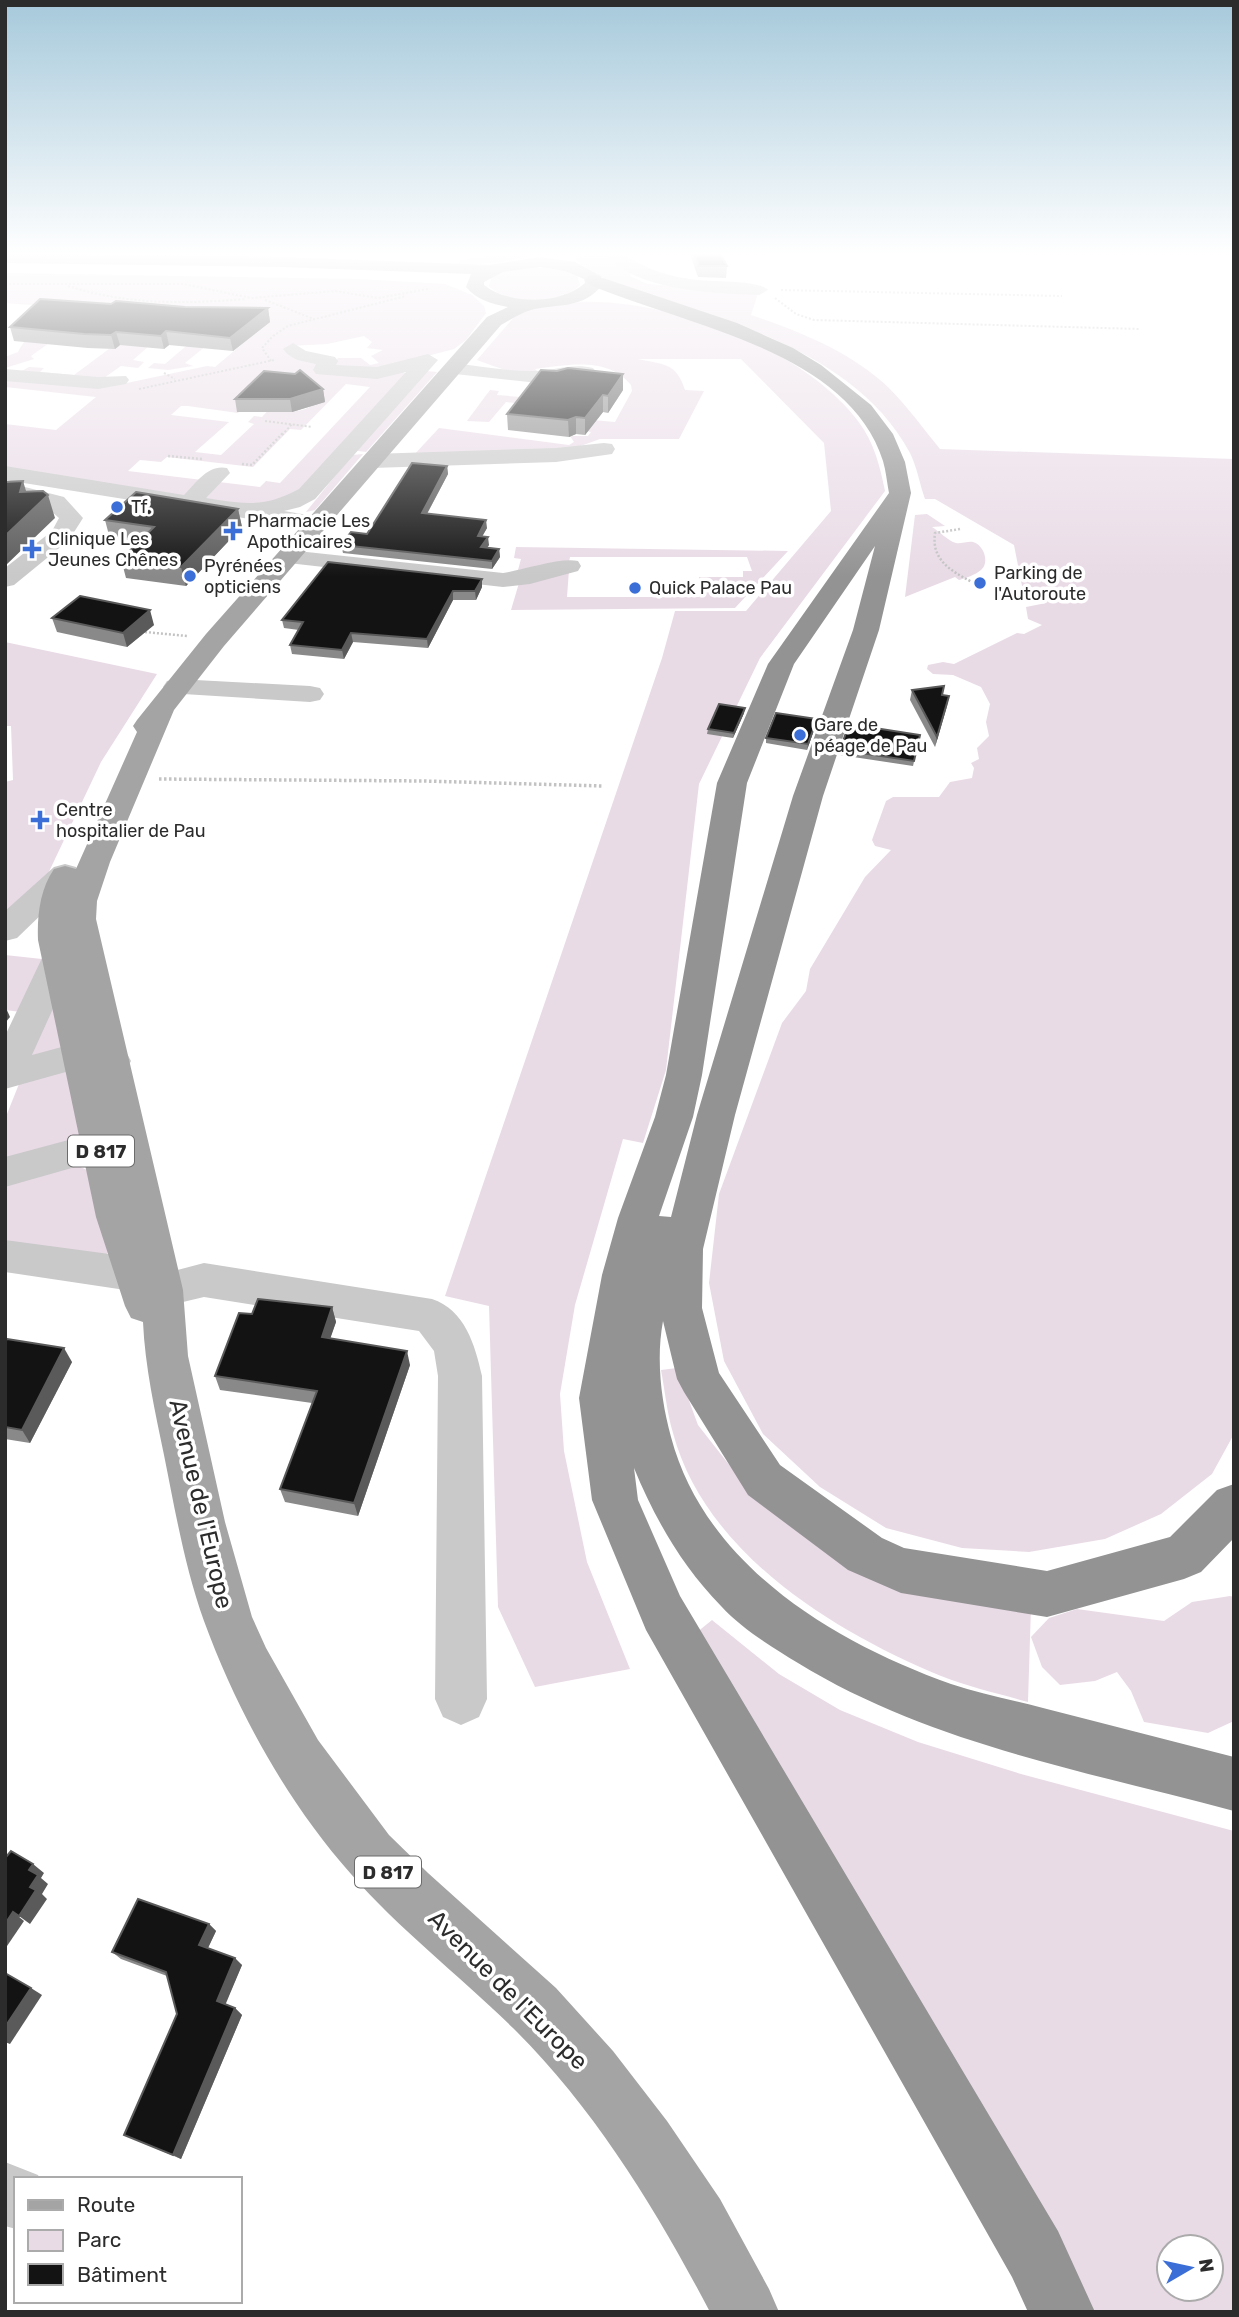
<svg xmlns="http://www.w3.org/2000/svg" width="1239" height="2317" viewBox="0 0 1239 2317" font-family="Rubik,sans-serif">
<rect width="100%" height="100%" fill="#fff"/>
<g fill="#e9dbe6" fill-rule="evenodd">
<polygon points="500,253 542,253 509,261 454,266 459,261"/>
<path d="M572,253H606L633,271L630,276L647,284L758,293L751,315C799,331 851,352 888,387C907,406 923,428 940,449L1234,459V1434L1212,1474L1161,1514L1105,1539L1029,1552L962,1548L886,1528L820,1487L763,1434L724,1361L709,1283L719,1194L782,1023L806,991L810,969L865,877L891,850L875,846L872,840L886,801L893,797H939L950,782L972,778L974,768L971,763L979,759L977,748L989,736L986,722L990,704L981,687L953,675L933,674L927,669L928,665L943,662L954,664L1017,633L1024,634L1042,625L1028,619L1026,607L1046,603L1050,598L1043,592L1022,586L1014,545L935,499H925C920,485 917,467 910,453C854,348 713,316 609,282C598,273 577,266 572,253Z"/>
<path d="M530,267L565,270L577,275L580,285C562,304 508,306 489,286L492,276L504,271Z"/>
<path d="M5,273L358,279L445,284L472,295L484,306L486,313L466,340L454,349L431,355L422,361L375,372L336,369L331,366L338,358H361L370,365L379,363L371,356L383,350L367,348L372,342L364,336L327,344L288,346V350L297,358L323,363L316,371L366,376L400,371L407,374L302,494L287,502L249,508L5,468V424L56,430L96,397L5,387V376L108,387L207,366L215,367L259,330L252,325L225,326L214,335L218,336L185,363L193,366L168,370L148,368L154,363L165,364L198,336H202L216,321L175,323L133,360L144,362L138,368L121,366L101,380L20,372L29,367L44,368L40,372L74,375L109,349L127,343L147,327L141,326L155,318C139,315 121,312 106,319L111,320L87,335L76,334L69,339L56,338L31,356L34,359L5,368V357L18,352C27,334 47,323 60,307L5,303ZM267,384L291,387L285,394L295,395L301,390L313,392L319,400C309,411 294,412 280,412L285,406L274,404L262,417L254,416L248,422L254,424L221,455L195,452L229,422L171,415L181,406H188L238,413ZM346,384L370,387L280,483L266,481L260,487L128,471L140,460L161,462L167,457L253,467L290,429L301,430Z"/>
<path d="M579,302C669,299 802,347 858,421C874,442 880,466 885,491L760,658L699,784L666,1070L643,1143L623,1139L575,1305L560,1394L564,1451L587,1562L630,1669L535,1687L498,1607L489,1306L445,1296L662,658L675,611H746L831,511L824,443L741,359H638C662,365 676,361 685,390L704,391L679,439H600L575,448L412,457L439,428L569,445L574,442L570,436H588L591,432L574,429L581,419L615,422L632,391L631,385C608,356 567,365 535,369L537,371C517,376 496,367 477,360L515,316L533,309Z"/>
<polygon points="427,371 437,372 366,452 358,451 357,450"/>
<polygon points="490,390 499,391 497,395 545,399 525,404 506,402 489,422 467,421"/>
<polygon points="363,454 315,510 306,512 352,455"/>
<path d="M927,514L945,526L932,527C939,531 948,541 956,543C961,544 968,541 973,542C984,545 990,563 981,570C975,575 966,578 959,580L955,577L905,597L915,515Z"/>
<polygon points="516,547 788,551 735,608 511,610 519,583 569,570 567,597 699,597 699,577 743,577 743,571 752,571 747,557 570,557 569,562 518,570 521,559 514,558"/>
<polygon points="5,642 157,674 101,762 46,878 5,919 5,782 13,780 11,726 5,726"/>
<polygon points="5,955 42,959 29,1013 5,1010"/>
<polygon points="51,1002 70,1051 30,1060"/>
<polygon points="67,1067 87,1137 5,1162 5,1119 19,1084"/>
<polygon points="76,1165 98,1175 114,1242 104,1259 5,1245 5,1181"/>
<path d="M677,1368L698,1425L734,1471L1031,1607L1028,1702C1000,1694 969,1687 941,1676C834,1632 705,1553 673,1433C667,1413 665,1391 661,1370Z"/>
<polygon points="1230,1596 1234,1597 1234,1721 1208,1733 1144,1722 1131,1691 1117,1672 1095,1681 1060,1685 1042,1667 1031,1637 1049,1618 1077,1609 1164,1621 1192,1602"/>
<path d="M712,1620L779,1674L840,1710L918,1742L1021,1774L1234,1831V2312H1085L696,1633ZM1169,2247H1211V2289H1169Z"/>
</g>
<g fill="none" stroke-linecap="round" stroke-linejoin="round">
<g stroke="#c3c3c3" stroke-width="2" stroke-dasharray="2 2" stroke-linecap="butt">
<polyline points="5,284 184,284 251,298 335,291 378,298 428,289"/>
<path d="M68,286C127,305 185,304 246,299"/>
<polyline points="781,290 1062,296"/>
<polyline points="775,298 796,314 814,320 1140,329"/>
<polyline points="265,300 314,319"/>
<polyline points="271,361 262,348 273,336 288,326 406,296"/>
<polyline points="164,373 175,379"/>
<polyline points="139,389 274,360"/>
<polyline points="265,421 312,427"/>
<polyline points="282,435 292,424"/>
</g>
<g stroke="#c3c3c3" stroke-width="2.5" stroke-dasharray="2 2" stroke-linecap="butt">
<polyline points="168,456 202,459"/>
<polyline points="242,464 252,465 283,433"/>
<path d="M960,529L935,533C931,560 951,571 972,582"/>
<polyline points="145,632 187,636"/>
</g>
<polyline stroke="#c3c3c3" stroke-width="3.5" stroke-dasharray="2.5 2.5" stroke-linecap="butt" points="159,779 424,781 603,786"/>
<g fill="#c9c9c9" fill-rule="evenodd">
<path d="M604,253C623,251 632,261 649,268C665,275 681,278 698,280C713,282 759,280 768,290L759,295C714,293 634,291 604,253Z"/>
<path d="M293,343L306,351L335,357L338,361L336,365L377,367L428,354L438,360L315,499L300,507L284,511L326,518L330,523L326,528L318,530L5,480V466L184,495C196,483 208,464 227,468L230,473L206,498C244,504 264,508 299,489L406,372L377,379L316,374L313,370L316,364C303,361 292,361 283,349Z"/>
<path d="M453,363C480,366 510,372 537,371C557,370 573,363 593,368L596,372L593,376L538,383L446,373L443,369L446,365Z"/>
<polygon points="5,369 98,377 126,376 129,380 126,384 98,389 5,381"/>
<polygon points="604,443 612,444 615,449 612,454 556,462 372,468 364,466 361,461 364,456 372,454 556,448"/>
<polygon points="21,486 64,497 83,518 69,540 14,585 5,587 5,568 52,531 59,518 42,503 13,498 10,493 13,488"/>
<path d="M288,550L503,573C523,570 561,557 578,561L581,566L578,571L530,584L503,587L279,562L276,557L279,552Z"/>
<polygon points="177,679 310,686 320,688 324,694 320,700 310,702 167,693 163,687 167,681"/>
<polygon points="65,864 76,867 81,874 76,881 17,938 5,941 5,911 54,867"/>
<polygon points="59,947 71,950 76,958 32,1055 80,1042 126,1052 131,1061 126,1070 113,1074 80,1068 5,1089 5,1036 42,958 47,950"/>
<polygon points="123,1108 136,1112 142,1122 114,1156 5,1187 5,1157 87,1135 110,1112"/>
<path d="M5,1240L132,1257L147,1262L153,1274L151,1277L204,1263L432,1299C465,1310 475,1345 482,1376L487,1699L479,1717L461,1725L443,1717L435,1699L438,1376L434,1351L419,1331L204,1297L162,1307L147,1302L141,1290L143,1287L132,1291L5,1272Z"/>
<polygon points="5,2162 38,2175 40,2179 16,2179 16,2229 5,2226"/>
</g>
<path fill="#a4a4a4" fill-rule="evenodd" d="M5,253L282,257L490,265L540,257L575,262L601,276L603,284C583,310 558,303 531,310C521,313 510,320 501,325L224,646L174,710L110,862L97,901L96,919L183,1290L188,1356L225,1522L252,1617L266,1648L318,1740L389,1835L428,1873L556,1988L613,2051L667,2121L720,2199L769,2289L779,2312H710C657,2211 595,2109 513,2028C460,1976 400,1930 351,1874C287,1802 237,1711 204,1621C185,1568 175,1510 164,1455C155,1411 145,1367 143,1322L131,1318L125,1306L96,1217L38,940C37,916 40,889 54,869L65,866L76,869L137,732L133,726L137,720L206,634L487,317L508,307C492,304 477,300 466,287L471,274L282,267L5,263ZM540,267L565,271L584,279L585,283C561,305 509,305 484,285V282L503,272Z"/>
<path fill="#939393" fill-rule="evenodd" d="M594,275L737,323L793,348L821,365L871,405L893,434L905,462L911,493L879,630L823,796L735,1115L703,1249L702,1308L719,1373L780,1465L882,1538L904,1548L1047,1571L1170,1537L1217,1490L1234,1484V1538L1201,1572L1184,1579L1047,1617L901,1593L848,1570L748,1495L684,1392L677,1379L663,1321C656,1359 661,1401 671,1437C705,1565 833,1642 951,1684C980,1694 1013,1700 1043,1708C1107,1724 1170,1741 1234,1757V1811C1086,1771 930,1744 798,1663C772,1647 742,1629 721,1606C682,1566 655,1519 634,1468L638,1500L680,1596L1058,2231L1095,2312H1028L1012,2277L646,1630L592,1500L579,1398L602,1275L618,1218L655,1117L666,1075L717,783L768,664L889,493C887,483 886,471 883,461C848,349 681,325 588,284L585,280L588,276ZM875,546L853,630L793,796L697,1115L671,1217L659,1216L693,1117L702,1075L747,783L794,664Z"/>
</g>
<g fill="#898989">
<polygon points="691,253 720,253 727,266 726,278 698,277 691,257"/>
<polygon points="111,304 185,307 268,308 270,322 233,351 169,345 164,349 120,345 115,349 88,348 14,341 10,327"/>
<polygon points="323,389 325,402 292,412 237,412 235,399"/>
<polygon points="623,390 608,413 603,412 585,435 576,434 569,437 508,430 507,414"/>
<polygon points="447,466 448,474 427,514 487,528 482,536 489,545 487,547 499,549 500,557 492,569 343,553 341,545 367,534"/>
<polygon points="238,509 242,527 186,586 126,578 121,559 138,542 110,539 105,520"/>
<polygon points="328,562 482,587 476,600 453,600 428,648 353,642 344,659 292,654 290,645 299,630 284,628 282,620"/>
<polygon points="52,618 154,625 127,647 57,632"/>
<polygon points="912,690 949,696 935,747 910,700"/>
<polygon points="744,713 733,738 707,734 708,729"/>
<polygon points="816,724 807,750 766,743 766,738"/>
<polygon points="920,735 913,766 840,755 840,750"/>
<polygon points="332,1307 336,1322 330,1338 410,1365 358,1516 285,1502 280,1489 312,1403 220,1390 215,1376 252,1314"/>
<polygon points="5,1342 72,1362 30,1443 5,1439"/>
<polygon points="209,1924 216,1931 208,1948 242,1965 225,2004 235,2008 242,2015 181,2159 124,2135 177,2014 167,1976 121,1959 112,1952"/>
</g>
<g fill="#5a5a5a">
<polygon points="268,308 270,322 233,351 230,338"/>
<polygon points="166,331 169,345 164,349 161,336"/>
<polygon points="116,332 120,345 115,349 111,335"/>
<polygon points="623,374 623,390 608,413 608,396"/>
<polygon points="323,389 325,402 292,412 290,399"/>
<polygon points="603,395 603,412 585,435 585,418"/>
<polygon points="576,417 576,434 569,437 568,420"/>
<polygon points="447,466 448,474 423,521 422,513"/>
<polygon points="23,481 30,504 48,495 55,518 5,566 5,536"/>
<polygon points="238,509 242,527 186,586 181,567"/>
<polygon points="486,520 487,528 478,544 478,536"/>
<polygon points="488,537 489,545 482,555 481,547"/>
<polygon points="499,549 500,557 492,569 492,561"/>
<polygon points="482,579 482,587 476,600 475,591"/>
<polygon points="453,591 453,600 428,648 427,639"/>
<polygon points="150,610 154,625 127,647 123,633"/>
<polygon points="351,633 353,642 344,659 342,650"/>
<polygon points="949,696 947,706 935,747 937,737"/>
<polygon points="745,708 744,713 733,738 734,733"/>
<polygon points="817,719 816,724 807,750 808,744"/>
<polygon points="6,1008 10,1017 5,1023 5,1009"/>
<polygon points="332,1307 336,1322 326,1351 322,1337"/>
<polygon points="64,1348 72,1362 30,1443 22,1430"/>
<polygon points="407,1351 410,1365 358,1516 354,1503"/>
<polygon points="33,1864 44,1873 41,1878 48,1884 42,1894 47,1899 30,1924 19,1916 30,1887 29,1870"/>
<polygon points="13,1912 24,1921 5,1949 5,1924"/>
<polygon points="209,1924 216,1931 206,1952 199,1945"/>
<polygon points="235,1958 242,1965 224,2008 217,2001"/>
<polygon points="31,1988 42,1995 10,2044 5,2042 5,2027"/>
<polygon points="235,2008 242,2015 181,2159 173,2155"/>
</g>
<g fill="#131313" stroke="#5a5a5a" stroke-width="2">
<polygon points="694,253 720,253 727,266 699,266"/>
<polygon points="40,299 111,304 116,301 185,307 268,308 230,338 166,331 161,336 116,332 111,335 84,334 10,327"/>
<polygon points="568,368 623,374 608,396 603,395 585,418 576,417 568,420 507,414 541,370 557,371"/>
<polygon points="300,370 323,389 290,399 235,399 264,371 295,374"/>
<polygon points="412,463 447,466 422,513 486,520 478,536 488,537 481,547 499,549 492,561 341,545 351,532 367,534"/>
<polygon points="23,481 20,492 43,491 48,495 5,536 5,482"/>
<polygon points="136,492 238,509 181,567 121,559 154,527 105,520"/>
<polygon points="328,562 482,579 475,591 453,591 427,639 351,633 342,650 290,645 303,622 282,620"/>
<polygon points="80,596 150,610 123,633 52,618"/>
<polygon points="944,686 942,695 949,696 937,737 912,690"/>
<polygon points="719,704 745,708 734,733 708,729"/>
<polygon points="776,713 817,719 808,744 766,738"/>
<polygon points="849,724 920,735 914,761 840,750"/>
<polygon points="258,1299 332,1307 322,1337 407,1351 354,1503 280,1489 317,1391 215,1376 239,1313 252,1314"/>
<polygon points="7,1339 64,1348 22,1430 5,1427 5,1342"/>
<polygon points="11,1851 33,1864 29,1870 38,1875 30,1887 36,1890 19,1916 13,1912 5,1924 5,1857 6,1857"/>
<polygon points="138,1899 209,1924 199,1945 235,1958 217,2001 235,2008 173,2155 124,2135 177,2014 166,1972 112,1952"/>
<polygon points="5,1973 31,1988 5,2027"/>
</g>
<linearGradient id="sky" x2="0" y2="1"><stop stop-color="#a6c9db"/><stop offset="0.44" stop-color="#fff"/><stop offset="1" stop-color="#fff" stop-opacity="0"/></linearGradient>
<rect width="1239" height="577" fill="url(#sky)"/>
<g fill="#3b6ed6" stroke="#fff" stroke-width="2.5">
<circle cx="117" cy="507" r="7"/>
<path d="M229.5 520.5h7v7h7v7h-7v7h-7v-7h-7v-7h7z"/>
<path d="M28.5 538.5h7v7h7v7h-7v7h-7v-7h-7v-7h7z"/>
<circle cx="190" cy="576" r="7"/>
<circle cx="980" cy="583" r="7"/>
<circle cx="635" cy="588" r="7"/>
<circle cx="800" cy="735" r="7"/>
<path d="M36.5 809.5h7v7h7v7h-7v7h-7v-7h-7v-7h7z"/>
</g>
<g text-anchor="middle" stroke-width="7" stroke-linejoin="round" paint-order="stroke">
<g font-size="18" fill="#2c2c2c" stroke="#fff" text-anchor="start">
<text x="131" y="513">Tf.</text>
<text x="247" y="527">Pharmacie Les<tspan x="247" dy="21">Apothicaires</tspan></text>
<text x="48" y="545">Clinique Les<tspan x="48" dy="21">Jeunes Chênes</tspan></text>
<text x="204" y="572">Pyrénées<tspan x="204" dy="21">opticiens</tspan></text>
<text x="994" y="579">Parking de<tspan x="994" dy="21">l'Autoroute</tspan></text>
<text x="649" y="594">Quick Palace Pau</text>
<text x="814" y="731">Gare de<tspan x="814" dy="21">péage de Pau</tspan></text>
<text x="56" y="816">Centre<tspan x="56" dy="21">hospitalier de Pau</tspan></text>
</g>
<g fill="#fff" stroke="#6b6b6b" stroke-width="2">
<rect x="68" y="1135.5" width="66" height="31" rx="5"/>
<rect x="355" y="1856.5" width="66" height="31" rx="5"/>
</g>
<g font-size="19" font-weight="bold" fill="#2c2c2c">
<text x="101" y="1158">D 817</text>
<text x="388" y="1879">D 817</text>
</g>
<g font-size="24" fill="#2c2c2c" stroke="#fff">
<text transform="translate(201 1504) rotate(77)" y="8">Avenue de l'Europe</text>
<text transform="translate(508 1990) rotate(45)" y="8">Avenue de l'Europe</text>
</g>
</g>
<rect width="1239" height="2317" fill="none" stroke="#2c2c2c" stroke-width="14"/>
<rect x="14" y="2177" width="228" height="126" fill="#ffffff" stroke="#ababab" stroke-width="2"/>
<rect x="28" y="2200" width="35" height="10" fill="#a4a4a4" stroke="#ababab" stroke-width="2"/>
<text x="77" y="2212" font-size="21" fill="#2c2c2c">Route</text>
<rect x="28" y="2230" width="35" height="21" fill="#e9dbe6" stroke="#ababab" stroke-width="2"/>
<text x="77" y="2247" font-size="21" fill="#2c2c2c">Parc</text>
<rect x="28" y="2264" width="35" height="21" fill="#131313" stroke="#ababab" stroke-width="2"/>
<text x="77" y="2282" font-size="21" fill="#2c2c2c">Bâtiment</text>
<g transform="translate(1190 2268) rotate(81)"><circle r="33" fill="#ffffff" stroke="#ababab" stroke-width="2"/>
<path d="M0-5L12 26L0 18L-12 26Z" fill="#3b6ed6"/>
<text y="-10" font-size="19" font-weight="bold" text-anchor="middle" fill="#2c2c2c">N</text>
</g>
</svg>
